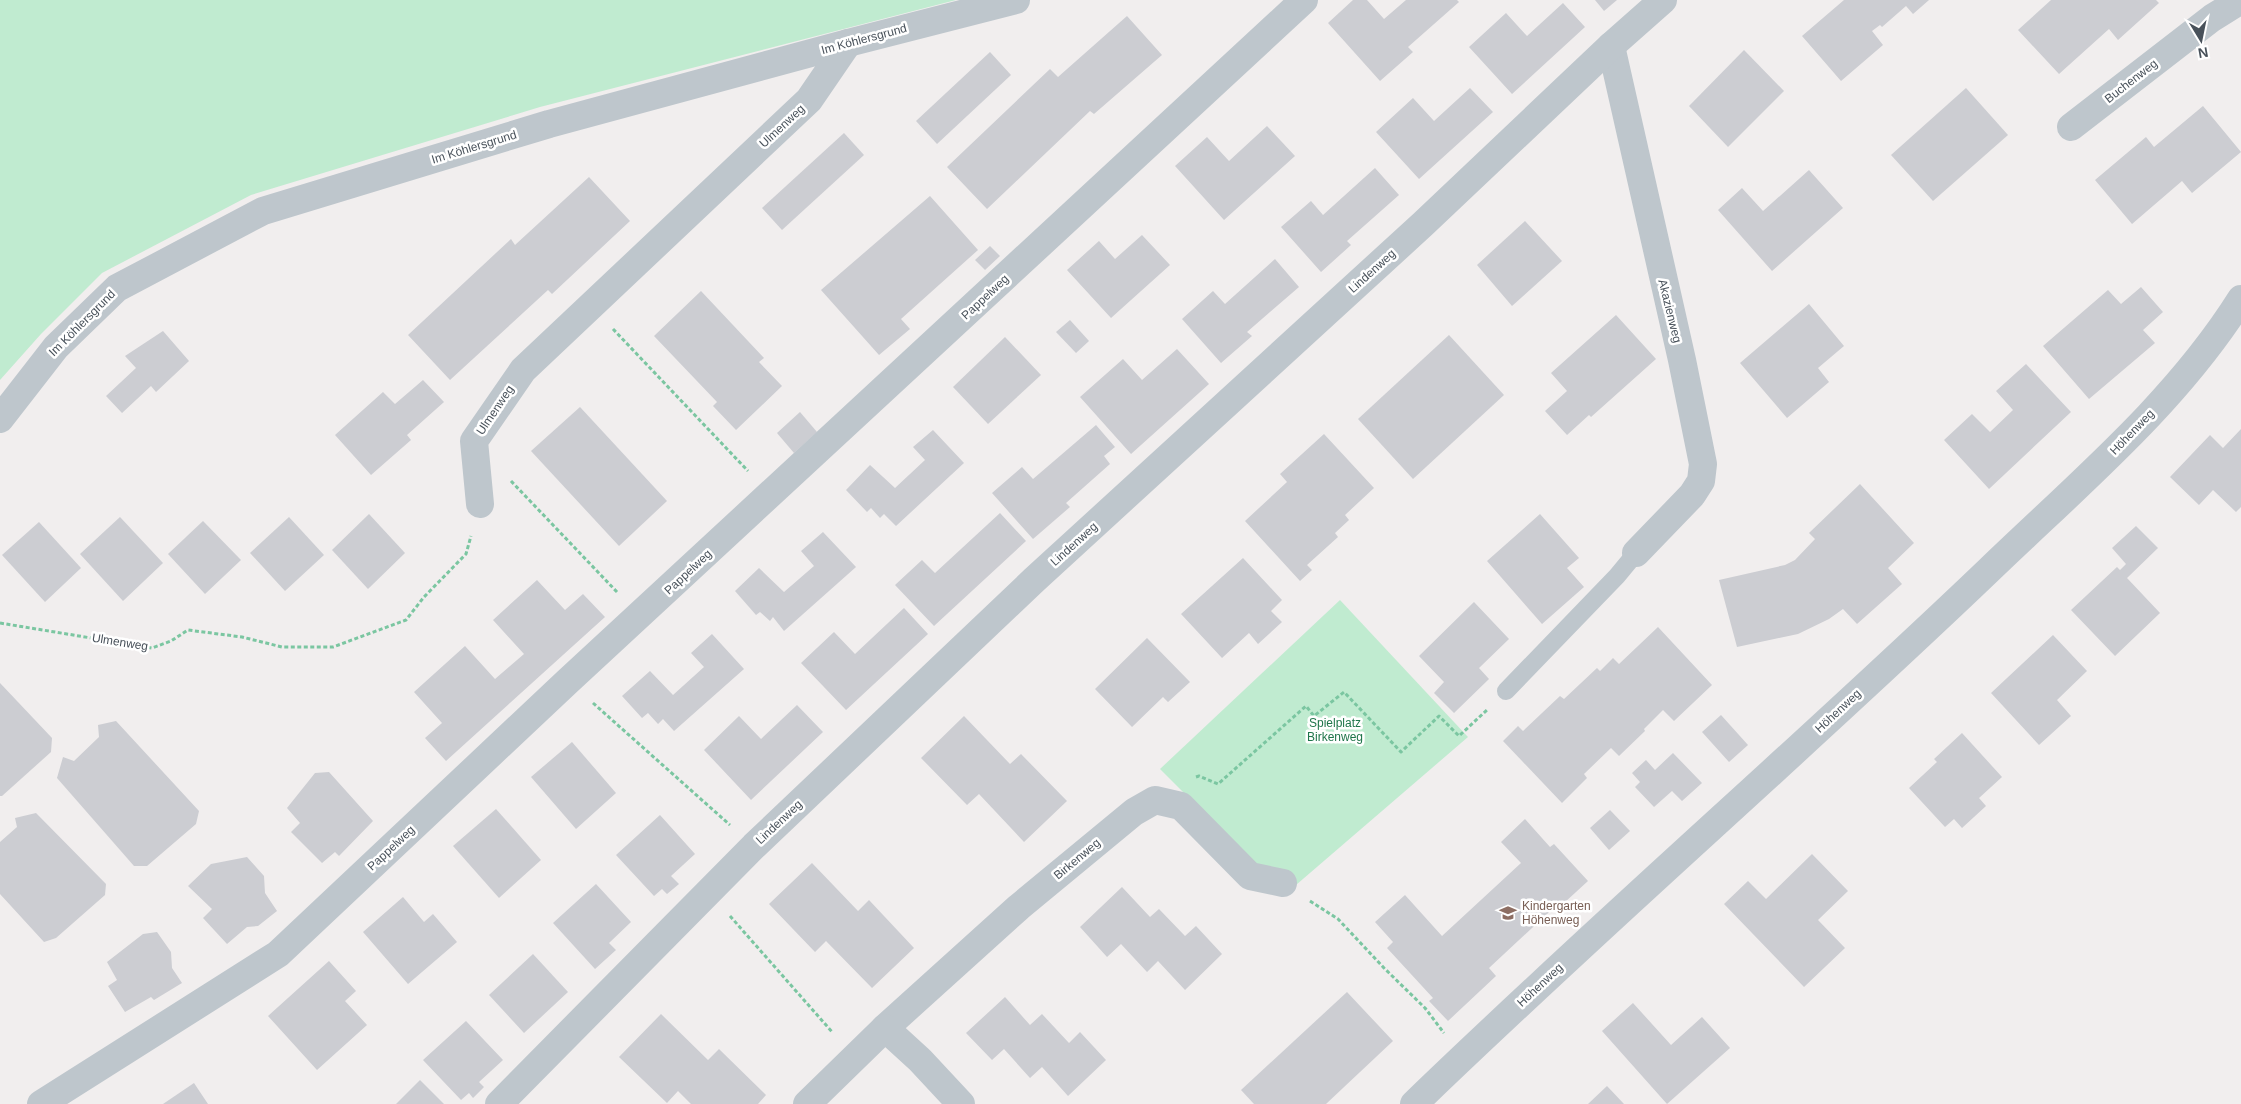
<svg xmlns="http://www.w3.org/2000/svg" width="2241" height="1104" viewBox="0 0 2241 1104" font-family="Helvetica,sans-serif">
<rect width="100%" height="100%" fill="#f1eeee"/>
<g fill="#c0ebd0">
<polygon points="0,0 956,0 540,107 251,195 102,273 41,334 0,380"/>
<polygon points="1340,600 1468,737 1296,885 1253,862 1160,769"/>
</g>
<g fill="#cccdd2">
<polygon points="1353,0 1367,0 1384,19 1406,0 1457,0 1459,2 1408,47 1413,52 1380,81 1328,23"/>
<polygon points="1595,0 1617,0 1604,11"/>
<polygon points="1844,0 1929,0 1913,14 1906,6 1882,27 1880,25 1872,31 1883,45 1841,81 1802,36"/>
<polygon points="2051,0 2156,0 2159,3 2118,40 2109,29 2059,74 2018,30"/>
<polygon points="1563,3 1585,27 1512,94 1469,47 1506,13 1527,36"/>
<polygon points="1127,16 1162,55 1094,114 1090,111 987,209 947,167 1050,69 1058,77"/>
<polygon points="1744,50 1784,91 1728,147 1689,106"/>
<polygon points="990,52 1011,75 937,144 916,121"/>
<polygon points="1470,88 1493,112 1419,179 1376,132 1413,98 1434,121"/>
<polygon points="1966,88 2008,135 1933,201 1891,155"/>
<polygon points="2203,106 2241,152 2192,193 2182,181 2132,224 2095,180 2146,137 2154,147"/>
<polygon points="1267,126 1295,156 1224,220 1175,166 1207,137 1229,161"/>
<polygon points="844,133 864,155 782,230 762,208"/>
<polygon points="1375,168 1399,195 1347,241 1351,245 1321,272 1281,227 1311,201 1323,215"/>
<polygon points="1809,170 1843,208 1772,271 1718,210 1742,188 1763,211"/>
<polygon points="589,177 630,221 552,294 548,290 450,380 408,335 511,239 515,245"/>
<polygon points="930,196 978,250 901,319 910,329 879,355 821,290"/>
<polygon points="1525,221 1562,261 1512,306 1477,265"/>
<polygon points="1142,235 1170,265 1111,318 1067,270 1099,241 1115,259"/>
<polygon points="990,246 1000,256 985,270 975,260"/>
<polygon points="1275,259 1299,287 1247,332 1252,336 1221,363 1182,319 1213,291 1225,304"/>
<polygon points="2141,287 2163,312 2143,330 2155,343 2089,399 2043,346 2108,290 2121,304"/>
<polygon points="701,291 764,358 759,362 782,386 736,430 713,406 717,402 654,336"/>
<polygon points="1809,304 1844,346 1818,368 1829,382 1787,418 1740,363"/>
<polygon points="1616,315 1656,359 1591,417 1589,415 1567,435 1545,411 1567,391 1551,373"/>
<polygon points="1070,320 1089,341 1076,353 1056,332"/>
<polygon points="163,331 189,361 156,392 151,386 122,413 106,396 136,368 125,356"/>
<polygon points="1449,335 1504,395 1413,479 1358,419"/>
<polygon points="1005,337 1041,375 988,424 953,387"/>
<polygon points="1177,349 1209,384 1131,454 1080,397 1123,359 1142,380"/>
<polygon points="2026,364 2071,412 1989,489 1944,440 1972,414 1990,432 2013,410 1996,391"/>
<polygon points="423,380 444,402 407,435 411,440 371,475 335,435 383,392 395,404"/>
<polygon points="580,407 667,501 619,546 531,451"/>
<polygon points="800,412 817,432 794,453 777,433"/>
<polygon points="1096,425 1115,447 1104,456 1110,464 1066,503 1070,507 1033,539 992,493 1022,467 1033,479"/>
<polygon points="2241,429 2241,507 2236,512 2213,490 2199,505 2170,477 2210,435 2223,448"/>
<polygon points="933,430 964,463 896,526 884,514 880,518 871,508 867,512 846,490 870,465 895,488 925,460 913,447"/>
<polygon points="1324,434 1374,488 1345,515 1349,520 1335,533 1338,537 1307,565 1312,570 1300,581 1245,521 1287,482 1280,474"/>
<polygon points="1860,484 1914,543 1888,568 1902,584 1857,624 1843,609 1829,619 1798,634 1737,647 1719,580 1785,565 1795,560 1815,539 1809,533"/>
<polygon points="1000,513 1026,541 934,626 895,585 922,560 935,573"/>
<polygon points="369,514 405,553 368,589 332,550"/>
<polygon points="1540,514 1579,558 1567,568 1584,587 1542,624 1487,561"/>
<polygon points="120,517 163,563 123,601 80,554"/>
<polygon points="289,517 324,555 285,591 250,553"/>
<polygon points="203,521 241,560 205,594 168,554"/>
<polygon points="39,522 81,568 45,602 2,555"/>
<polygon points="2136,526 2158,548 2127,578 2160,613 2115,656 2071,610 2117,567 2120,570 2126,564 2112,548"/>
<polygon points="823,532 856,567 784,631 773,617 770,621 760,612 756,615 735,591 759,568 784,592 814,566 801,551"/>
<polygon points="1243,558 1282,600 1271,611 1282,622 1258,644 1249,633 1222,658 1181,614"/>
<polygon points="537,580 565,610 583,594 605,617 446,761 425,738 442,723 414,692 465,646 495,679 524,654 493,620"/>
<polygon points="1474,602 1509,639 1479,668 1489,679 1454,713 1434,693 1444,682 1419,656"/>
<polygon points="904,608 928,634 846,710 801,663 834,632 855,654"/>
<polygon points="1658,627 1712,685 1674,721 1663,710 1644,729 1645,731 1619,756 1611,748 1584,774 1587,778 1562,803 1503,741 1518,726 1523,731 1560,696 1564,699 1597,668 1600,671 1613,658 1619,664"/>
<polygon points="712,634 744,669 674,731 663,719 658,724 648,713 642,718 622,696 650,671 673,695 704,667 691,653"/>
<polygon points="2053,635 2087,671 2057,700 2071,716 2039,745 1991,693"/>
<polygon points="1147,638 1190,682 1168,702 1163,697 1132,727 1095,689"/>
<polygon points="0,683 52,738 51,752 2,796 0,796"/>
<polygon points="797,705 823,732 751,800 704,750 739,716 761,739"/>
<polygon points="1721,715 1748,745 1729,762 1702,732"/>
<polygon points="964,716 1010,764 1021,754 1067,801 1024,842 979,794 967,805 921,758"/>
<polygon points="116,721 199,811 196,824 147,866 134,866 57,778 63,757 74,761 99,737 98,725"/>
<polygon points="1962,733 2002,777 1979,798 1986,806 1962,828 1954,819 1945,827 1909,788 1937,762 1934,759"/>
<polygon points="572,742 616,793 576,829 531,777"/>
<polygon points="1673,753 1702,783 1682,801 1672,791 1654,807 1635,787 1640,782 1632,773 1646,760 1655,770"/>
<polygon points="329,772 373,821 339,856 335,852 322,863 291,832 300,823 287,808 315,773"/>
<polygon points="496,809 541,860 499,898 453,846"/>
<polygon points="1610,810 1630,831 1609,850 1590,828"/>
<polygon points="36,813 106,884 105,895 56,938 44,942 0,894 0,842 17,827 15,818"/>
<polygon points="660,815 695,854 671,876 679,884 667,894 662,889 654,896 616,855"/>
<polygon points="1525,819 1550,847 1554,844 1588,881 1564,903 1561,901 1489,968 1496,976 1448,1021 1429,1001 1433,998 1387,948 1393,942 1375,922 1405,895 1442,936 1521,863 1501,842"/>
<polygon points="1812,854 1848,891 1818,920 1845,948 1804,987 1724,904 1748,881 1766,899"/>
<polygon points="247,857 264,876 265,893 277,911 258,926 247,927 227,944 203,918 212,909 188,886 211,864"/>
<polygon points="812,863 858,911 869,900 914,948 872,988 826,941 815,952 769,904"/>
<polygon points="596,884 631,922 609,943 616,950 595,969 553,923"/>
<polygon points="1122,887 1150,917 1159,909 1185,936 1196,926 1222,954 1185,990 1158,961 1147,972 1121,944 1107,957 1080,927"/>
<polygon points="403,897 424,922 433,914 457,942 408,984 363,932"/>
<polygon points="157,932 171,952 172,968 182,983 154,1000 151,997 125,1012 108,986 117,980 107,962 143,934"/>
<polygon points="533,954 568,992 524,1033 489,995"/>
<polygon points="329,961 356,991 345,1001 367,1025 317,1070 268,1016"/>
<polygon points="1347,992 1393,1041 1326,1104 1254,1104 1241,1090"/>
<polygon points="1005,997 1030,1025 1042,1014 1069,1043 1080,1032 1106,1060 1068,1096 1042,1067 1030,1078 1004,1049 992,1060 966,1033"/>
<polygon points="1633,1003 1671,1045 1702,1017 1730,1048 1667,1104 1602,1031"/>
<polygon points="661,1014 708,1060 719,1049 766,1095 758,1104 691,1104 678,1091 667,1103 619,1057"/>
<polygon points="466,1021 503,1060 479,1082 484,1087 473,1098 469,1093 461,1100 423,1060"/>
<polygon points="420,1080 444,1104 396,1104"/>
<polygon points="194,1083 208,1104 163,1104"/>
<polygon points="1607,1086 1624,1104 1588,1104"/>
</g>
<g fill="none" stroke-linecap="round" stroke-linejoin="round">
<g stroke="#7bc6a1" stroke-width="3" stroke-dasharray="4 2.5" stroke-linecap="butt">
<polyline points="613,329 748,471"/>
<polyline points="511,481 617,592"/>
<polyline points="0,623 152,648 171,641 188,630 242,637 282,647 333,647 406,620 424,597 466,554 471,536"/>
<polyline points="593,703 730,825"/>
<polyline points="1196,777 1199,776 1218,784 1306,706 1314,716 1344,692 1401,752 1439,716 1459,736 1488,709"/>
<polyline points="1310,901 1338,919 1384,968 1425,1008 1444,1033"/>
<polyline points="730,916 833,1033"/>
</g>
<polyline stroke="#bec6cc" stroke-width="18" points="1506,691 1617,576 1636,553"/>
<g stroke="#bec6cc" stroke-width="28">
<polyline points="1611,46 1682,360 1703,464 1701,481 1692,495 1636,553"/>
<polyline points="2071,127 2212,18 2241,0"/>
<polyline points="0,419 56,347 117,288 263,211 549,124 848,43 1016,0"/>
<polyline points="480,504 474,441 523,370 809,100 848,43"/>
<polyline points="885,1028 1019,907 1134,812 1155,800 1181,806 1250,876 1283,883"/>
<polyline points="41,1104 278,954 568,681 1304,0"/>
<polyline points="499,1104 754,846 1034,580 1423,224 1611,46 1663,0"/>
<polyline points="807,1104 885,1028 920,1060 961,1104"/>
<path d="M1414,1104C1602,922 1800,751 1989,570C2077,485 2175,404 2241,299"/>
</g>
</g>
<defs>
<g id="school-bare" transform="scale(1.35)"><path d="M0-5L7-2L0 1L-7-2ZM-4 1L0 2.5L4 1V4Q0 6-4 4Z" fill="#8d6e63" stroke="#fff" stroke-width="2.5" paint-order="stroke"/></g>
</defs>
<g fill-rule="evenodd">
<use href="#school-bare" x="1508" y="913"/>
</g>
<g text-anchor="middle" stroke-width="5" stroke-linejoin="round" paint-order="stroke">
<g font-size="12" fill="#48515a" stroke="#fff">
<text transform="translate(864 39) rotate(-15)" y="4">Im Köhlersgrund</text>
<text transform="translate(2131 81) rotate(-38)" y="4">Buchenweg</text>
<text transform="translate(782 126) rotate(-43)" y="4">Ulmenweg</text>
<text transform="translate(474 147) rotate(-17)" y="4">Im Köhlersgrund</text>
<text transform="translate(1372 271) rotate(-42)" y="4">Lindenweg</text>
<text transform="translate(985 297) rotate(-43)" y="4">Pappelweg</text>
<text transform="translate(1670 311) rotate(76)" y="4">Akazienweg</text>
<text transform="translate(82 323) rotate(-45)" y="4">Im Köhlersgrund</text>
<text transform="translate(495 410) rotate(-56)" y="4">Ulmenweg</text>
<text transform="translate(2132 432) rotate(-46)" y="4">Höhenweg</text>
<text transform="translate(1074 544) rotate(-42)" y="4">Lindenweg</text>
<text transform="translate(688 572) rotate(-43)" y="4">Pappelweg</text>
<text transform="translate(120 642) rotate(9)" y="4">Ulmenweg</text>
<text transform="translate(1838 711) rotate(-43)" y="4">Höhenweg</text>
<text transform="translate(779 822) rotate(-43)" y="4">Lindenweg</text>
<text transform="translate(391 848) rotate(-43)" y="4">Pappelweg</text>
<text transform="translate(1077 859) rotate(-40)" y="4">Birkenweg</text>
<text transform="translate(1540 985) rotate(-43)" y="4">Höhenweg</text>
</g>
<g font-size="12" fill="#1f754a" stroke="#fff">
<text x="1335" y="727">Spielplatz<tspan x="1335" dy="14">Birkenweg</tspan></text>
</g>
<g font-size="12" fill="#785e54" stroke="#fff" text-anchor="start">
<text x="1522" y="910">Kindergarten<tspan x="1522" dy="14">Höhenweg</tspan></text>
</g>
</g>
<g transform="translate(2201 40) rotate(170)" stroke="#ffffff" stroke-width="4" paint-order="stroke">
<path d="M0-4L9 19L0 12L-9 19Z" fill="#48515a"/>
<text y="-8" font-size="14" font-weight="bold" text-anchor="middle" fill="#48515a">N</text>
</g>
</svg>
